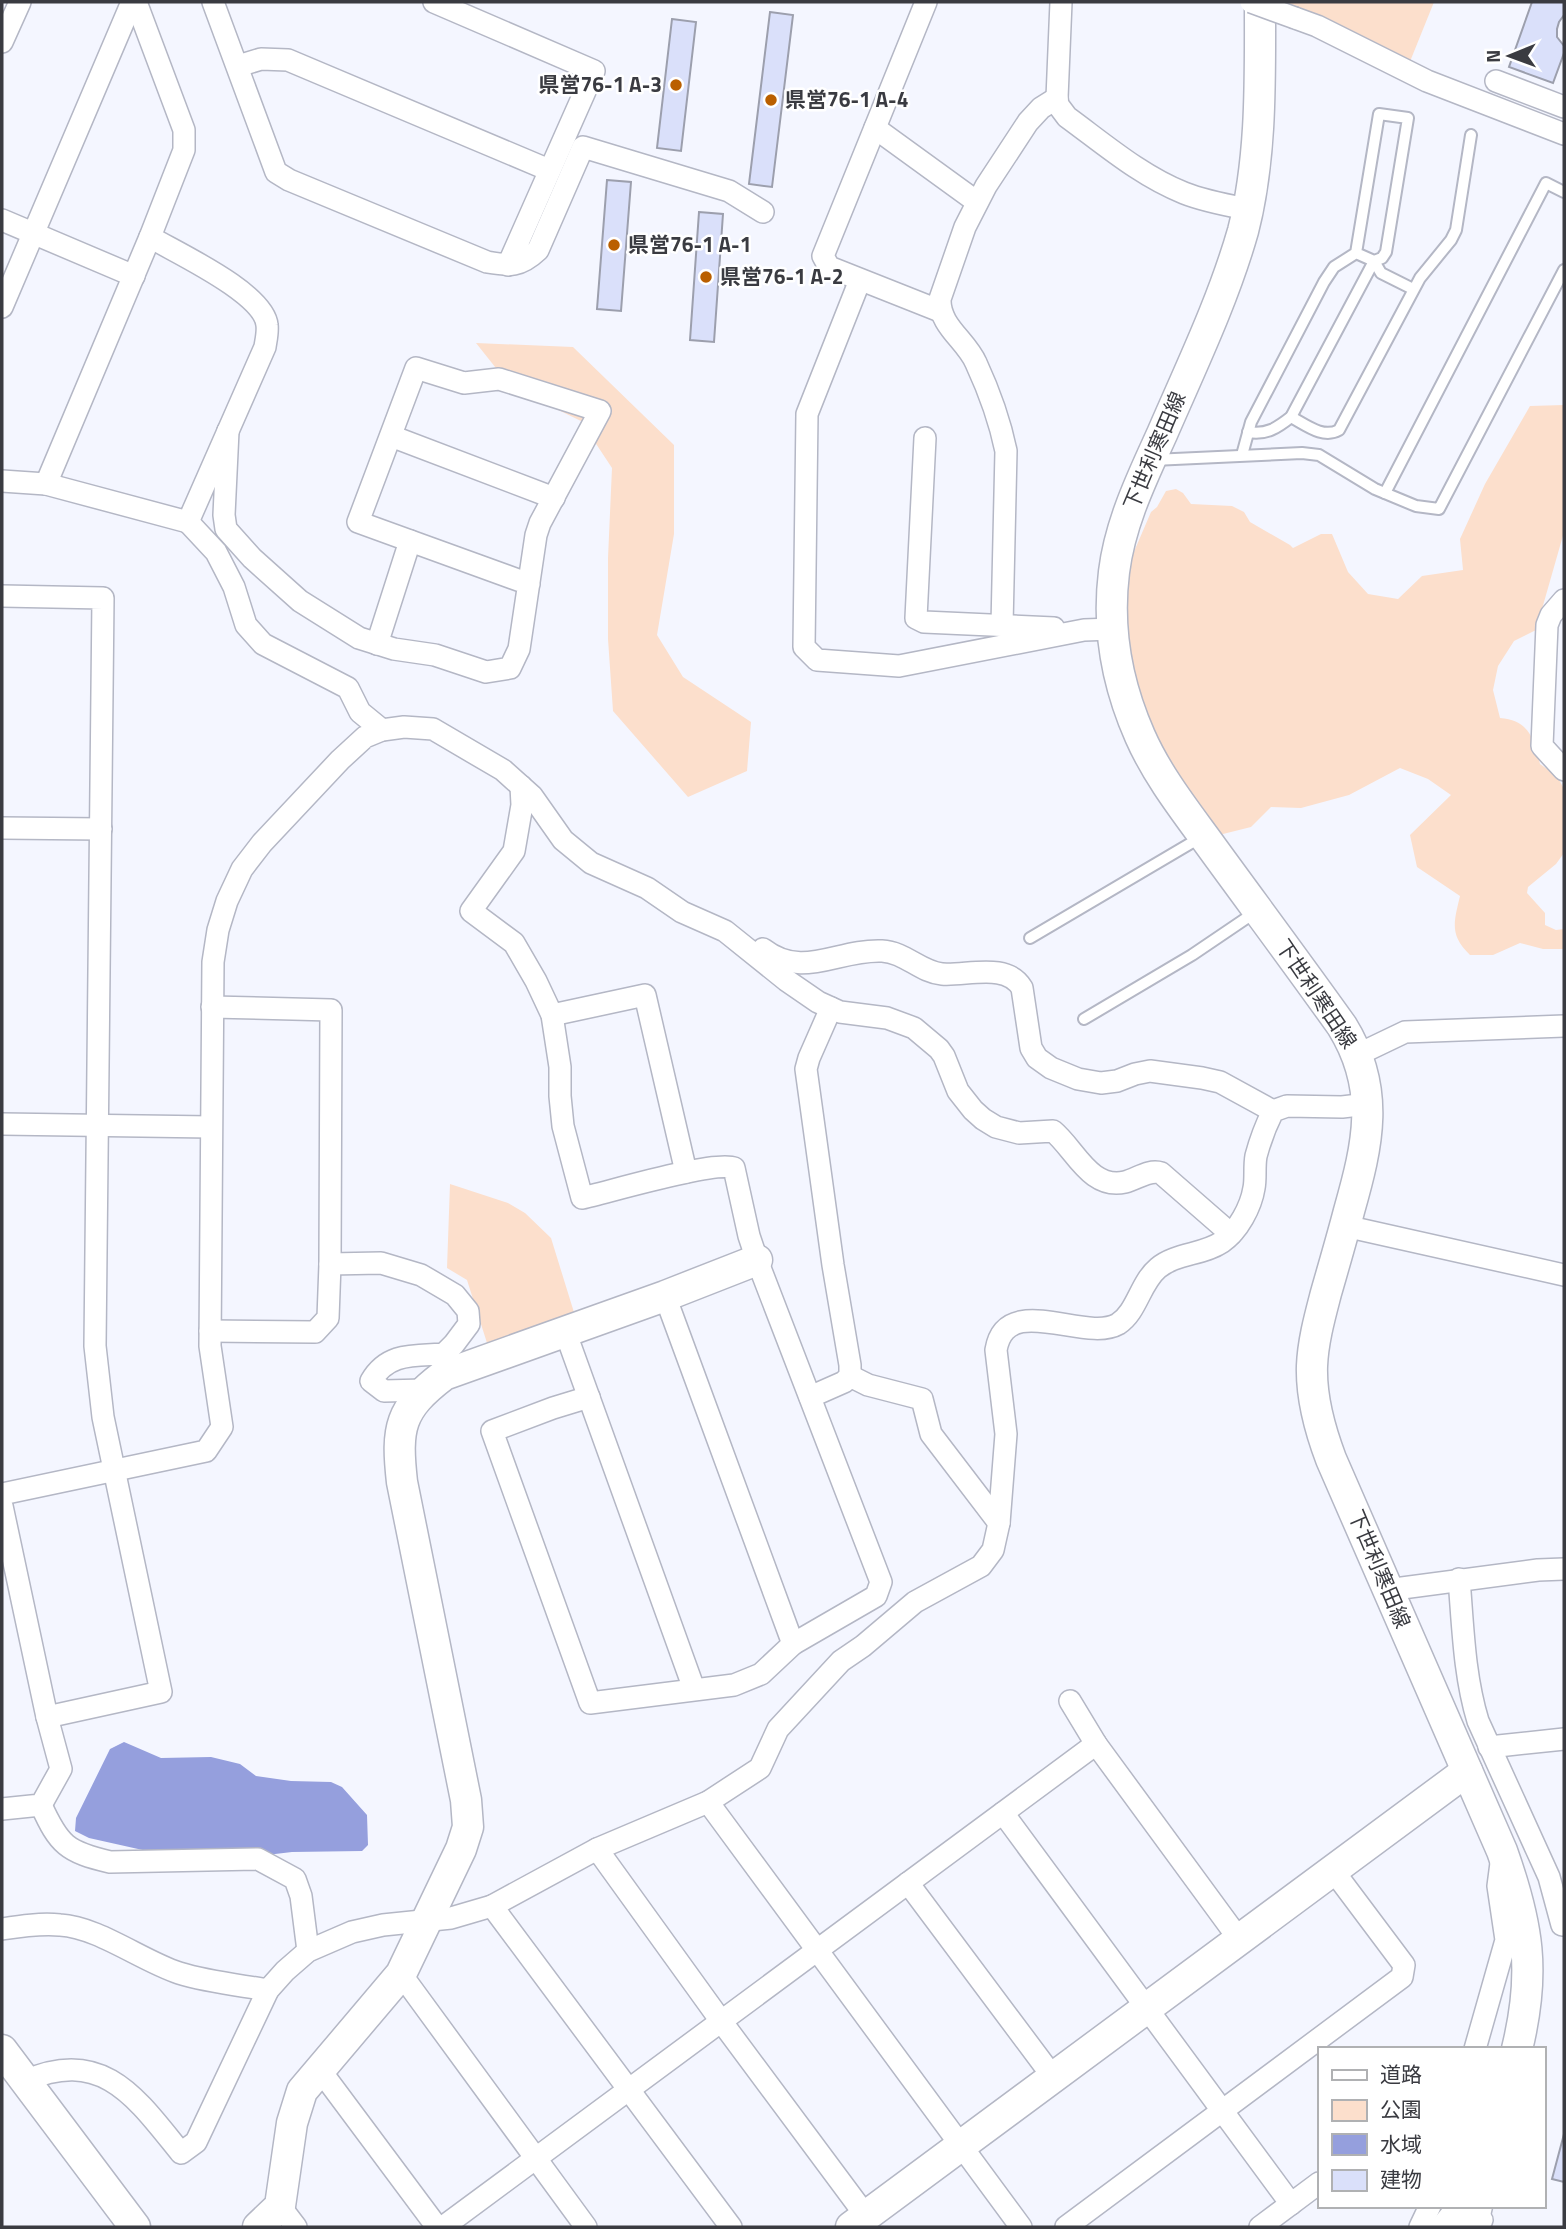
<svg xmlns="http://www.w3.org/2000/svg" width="1566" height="2229" viewBox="0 0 1566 2229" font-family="'Titillium Web','Noto Sans JP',sans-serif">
<rect width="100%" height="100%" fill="#f4f6ff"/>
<g fill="#fcdfcc">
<polygon points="1279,2 1434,2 1409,64"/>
<polygon points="476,343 573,347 674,445 674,534 657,635 683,677 751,722 747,771 688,797 613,711 608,639 608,558 612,468 581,421 511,387"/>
<path d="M1564,405V532L1536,630L1514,641L1498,666L1493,690L1500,718C1529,720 1534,739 1540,764L1557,776L1564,789V853L1556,864L1528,887L1527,893L1545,913V925L1556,930L1564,929V949H1543L1520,943L1493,955H1470C1449,935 1454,922 1460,896L1417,867L1410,835L1451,795L1428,779L1400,768L1349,795L1301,808L1271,807L1251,827L1219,835L1174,795L1119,636L1130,561L1151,512L1157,507L1166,491L1176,489L1183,493L1191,504L1232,506L1244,512L1250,522L1290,545L1293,548L1321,534H1332L1348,572L1368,594L1398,599L1422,576L1463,570L1460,539L1485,484L1530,406Z"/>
<polygon points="450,1184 508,1203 525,1213 551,1238 581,1335 494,1365 467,1280 447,1268"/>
</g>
<polygon fill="#959fdd" points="124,1742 161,1758 211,1757 240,1764 256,1776 291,1781 331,1782 342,1787 367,1815 368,1845 362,1851 292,1852 224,1860 156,1853 89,1838 75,1831 76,1818 110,1749"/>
<g fill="#dae0fa" stroke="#9c9fad" stroke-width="2">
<polygon points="1532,2 1564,2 1564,15 1559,22 1557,29 1557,37 1564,46 1564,53 1553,83 1509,67"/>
<polygon points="770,12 793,15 772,187 749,184"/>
<polygon points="672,19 696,22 681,151 657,148"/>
<polygon points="607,180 631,182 621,311 597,309"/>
<polygon points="699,212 723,214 714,342 690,340"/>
<polygon points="1564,2134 1564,2182 1552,2179"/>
</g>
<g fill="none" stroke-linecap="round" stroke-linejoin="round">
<g stroke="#b4b7c5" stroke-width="14">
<g id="lane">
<polyline points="1374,261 1381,273 1413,289"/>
<path d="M1291,417C1306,425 1323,439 1339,430L1420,278L1451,240L1456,230L1471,135"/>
<path d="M1248,432C1267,435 1277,428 1291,417L1374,261"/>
<polyline points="1242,455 1251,422 1324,282 1334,267 1356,253 1374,261 1382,258 1386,252 1408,118 1379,114 1356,253"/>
<polyline points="1153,460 1302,453 1319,455 1375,489 1416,506 1439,509 1564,270"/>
<polyline points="1385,493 1546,183 1564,192"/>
<polyline points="1030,938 1203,836"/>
<polyline points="1084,1019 1192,955 1257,911"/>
</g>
</g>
<g stroke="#b4b7c5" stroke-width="24">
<g id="street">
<path d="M213,2L276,172L289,180L487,262C510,266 520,267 538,250L583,147L729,191L763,212"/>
<polyline points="434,2 594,71 508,265"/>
<polyline points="926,2 823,256 829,267 940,311"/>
<path d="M1061,2L1057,98L1058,105L1067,117C1104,144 1141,176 1184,193C1204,201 1226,205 1247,209"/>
<polyline points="1295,18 1317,26 1427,81 1564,134"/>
<polyline points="2,42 20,2"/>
<polyline points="238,66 261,59 288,60 549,170"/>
<polyline points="1496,81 1564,107"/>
<polyline points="875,128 977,202"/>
<polyline points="2,220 134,276"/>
<polyline points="860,280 807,414 804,647 817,660 899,666 1084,630 1113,629"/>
<polyline points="2,307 132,2"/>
<polyline points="228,431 224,515 226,529 252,558 300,601 359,638 394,649 435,655 486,672 510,668 519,649 536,535 540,523 600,411 499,379 464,383 416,368 358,522 529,584"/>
<polyline points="391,436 554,498"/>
<polyline points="925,438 916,618 924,622 1054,628"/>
<path d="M2,481L46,484L188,522L265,347C266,340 268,332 267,325C264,293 177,253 150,237"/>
<polyline points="46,484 150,237 184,150 184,130 136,2"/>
<polyline points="188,522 216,552 234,587 246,625 263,644 348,688 360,712 382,730"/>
<polyline points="2,596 103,598 95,1346 103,1417 161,1692 47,1717"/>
<polyline points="1564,600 1551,615 1547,625 1542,746 1564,770"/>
<path d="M1002,625L1006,451C1000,422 989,391 976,363C966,340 939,326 940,299L965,227L986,186L1028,122L1041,108L1057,98"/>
<polyline points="377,644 410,541"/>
<path d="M521,786L522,805L514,851L471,911L514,943L536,981L552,1015L560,1067V1096L563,1126L582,1198C609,1192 715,1160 734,1168L749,1236L757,1260L881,1582L876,1596L793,1644L761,1674L734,1685L590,1703L492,1431L553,1408L589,1397"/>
<polyline points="2,828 101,829"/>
<path d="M763,949C803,980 837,949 882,951C905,952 920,972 942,974C967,976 1007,962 1022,988L1031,1048L1037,1058L1051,1068L1078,1079L1101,1083L1117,1081L1135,1074L1150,1071L1202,1078L1220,1082L1273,1111"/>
<polyline points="552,1015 645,995 686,1172"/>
<polyline points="1357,1055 1405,1032 1564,1026"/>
<polyline points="2,1124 211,1127"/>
<polyline points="1345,1226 1564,1275"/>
<path d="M330,1264L381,1263L421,1275L455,1295L468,1311L469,1324L454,1344L444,1354C414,1356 388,1352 371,1381L384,1391L424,1390"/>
<polyline points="665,1296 793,1644"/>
<polyline points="210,1331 315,1332 328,1318 330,1264 331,1010 212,1007"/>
<polyline points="565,1331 694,1689"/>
<polyline points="850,1376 868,1385 922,1399 931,1434 999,1523"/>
<polyline points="810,1397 844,1382 850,1376 850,1365 833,1265 806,1069 809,1058 831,1008"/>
<path d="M2,1494L206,1451L222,1427L210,1346L213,962L218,930L227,901L242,869L262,843L340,760L365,737L382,730L404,727L433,729L503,770L532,796L563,840L591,863L647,888L682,912L725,931L786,980L818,1002L840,1012L887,1018L914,1028L939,1049L944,1056L958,1091L973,1110L983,1119L996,1127L1019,1133L1053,1131C1075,1149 1090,1190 1125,1182C1137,1179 1149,1169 1161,1173L1231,1234"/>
<polyline points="2,1506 47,1717 61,1769 41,1805 2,1809"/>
<path d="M1459,1579C1463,1627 1464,1675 1478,1721L1549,1877L1562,1925H1564"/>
<polyline points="1387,1590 1538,1570 1564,1569"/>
<polyline points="1070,1701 1096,1744 1239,1939"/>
<polyline points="1489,1747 1564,1739"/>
<polyline points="708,1802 1021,2227"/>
<path d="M41,1805C59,1845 67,1852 110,1862L258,1859L295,1879L301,1896L308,1951"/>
<polyline points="1003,1813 1291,2204"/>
<polyline points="597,1849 721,2021 866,2216"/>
<polyline points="908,1883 1053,2077"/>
<polyline points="492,1906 731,2227"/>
<path d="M2,1929C21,1926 41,1923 60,1925C98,1927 142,1961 179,1973C208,1982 239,1985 268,1990"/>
<polyline points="401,1974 586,2227"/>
<polyline points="1475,2049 1506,1940 1498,1886 1501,1863"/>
<polyline points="320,2070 437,2227"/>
<path d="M25,2081C103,2046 137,2099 181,2153L196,2142L268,1990L285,1971L308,1951L352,1932L383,1925L451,1918L492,1906L597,1849L708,1802L760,1768L778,1729L841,1661L863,1646L915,1602L981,1566L993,1550L999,1523L1006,1434L996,1350C1006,1291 1085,1343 1118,1324C1137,1312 1140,1283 1158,1268C1176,1253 1203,1255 1222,1242C1238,1231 1251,1207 1254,1188C1256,1178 1254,1167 1256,1156C1260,1141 1266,1125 1273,1111L1287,1106L1342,1107L1368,1104"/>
<polyline points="280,2206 296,2227"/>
<polyline points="443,2227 1096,1744"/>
<polyline points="1066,2227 1402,1977 1404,1965 1332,1869"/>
<polyline points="1260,2227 1319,2183"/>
<polyline points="1420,2227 1430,2206"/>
<polyline points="1441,2227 1450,2216 1482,2220"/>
</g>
</g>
<g stroke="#b4b7c5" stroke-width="33">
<g id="secondary">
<path d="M1260,2C1260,77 1262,158 1243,231C1223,301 1191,367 1162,434C1142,478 1120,523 1114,572C1107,628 1117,684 1140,736C1158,777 1187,813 1213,849C1256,908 1300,967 1342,1026C1381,1089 1368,1144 1349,1211C1342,1238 1334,1265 1326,1293C1320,1316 1313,1341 1312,1366C1311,1397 1320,1430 1331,1459L1502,1851C1528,1924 1536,1972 1517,2049"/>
<polyline points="2,2050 135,2227"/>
<path d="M258,2227L280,2206L292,2123L302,2091L401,1974L461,1849L468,1827L466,1800L402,1482C396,1428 399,1409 444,1375L665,1296L757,1260"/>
<polyline points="851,2227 1467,1771"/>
<polyline points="1472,2227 1477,2206"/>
</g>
</g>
<use href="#lane" stroke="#fff" stroke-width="10"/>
<use href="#street" stroke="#fff" stroke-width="21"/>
<use href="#secondary" stroke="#fff" stroke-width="30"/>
<g stroke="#b4b7c5" stroke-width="24" stroke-linecap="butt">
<polyline id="street-bridge" points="1251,2 1295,18"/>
</g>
<use href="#street-bridge" stroke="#fff" stroke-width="21"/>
</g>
<g fill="#ba5f00" stroke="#fff" stroke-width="2.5">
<circle cx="676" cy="85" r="7"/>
<circle cx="771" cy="100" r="7"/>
<circle cx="614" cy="245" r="7"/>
<circle cx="706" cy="277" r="7"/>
</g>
<g text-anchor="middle" stroke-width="5" stroke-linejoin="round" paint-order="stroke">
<g font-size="21" font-weight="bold" fill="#3a3b41" stroke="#fff" text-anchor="start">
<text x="662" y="92" text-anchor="end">県営76-1 A-3</text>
<text x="785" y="107">県営76-1 A-4</text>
<text x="628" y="252">県営76-1 A-1</text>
<text x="720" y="284">県営76-1 A-2</text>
</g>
<g font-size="21" fill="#3a3b41" stroke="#fff">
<text transform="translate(1155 451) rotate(-67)" y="7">下世利寒田線</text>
<text transform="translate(1316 994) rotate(56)" y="7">下世利寒田線</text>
<text transform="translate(1379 1569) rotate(67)" y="7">下世利寒田線</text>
</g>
</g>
<rect width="1566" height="2229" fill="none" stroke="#3a3b41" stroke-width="7"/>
<rect x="1318" y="2047" width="228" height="161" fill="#ffffff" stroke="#b0b1b3" stroke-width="2"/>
<rect x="1332" y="2070" width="35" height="10" fill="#ffffff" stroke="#b0b1b3" stroke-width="2"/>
<text x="1380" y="2082" font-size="21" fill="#3a3b41">道路</text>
<rect x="1332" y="2100" width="35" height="21" fill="#fcdfcc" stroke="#b0b1b3" stroke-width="2"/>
<text x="1380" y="2117" font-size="21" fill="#3a3b41">公園</text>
<rect x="1332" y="2134" width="35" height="21" fill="#959fdd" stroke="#b0b1b3" stroke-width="2"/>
<text x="1380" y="2152" font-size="21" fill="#3a3b41">水域</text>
<rect x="1332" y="2170" width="35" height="21" fill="#dae0fa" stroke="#b0b1b3" stroke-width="2"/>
<text x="1380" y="2187" font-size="21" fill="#3a3b41">建物</text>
<g transform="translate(1510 56) rotate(269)" stroke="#ffffff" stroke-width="5" paint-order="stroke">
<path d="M0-5L12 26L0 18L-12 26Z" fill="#3a3b41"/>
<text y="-10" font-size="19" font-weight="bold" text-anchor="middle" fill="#3a3b41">N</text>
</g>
</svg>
